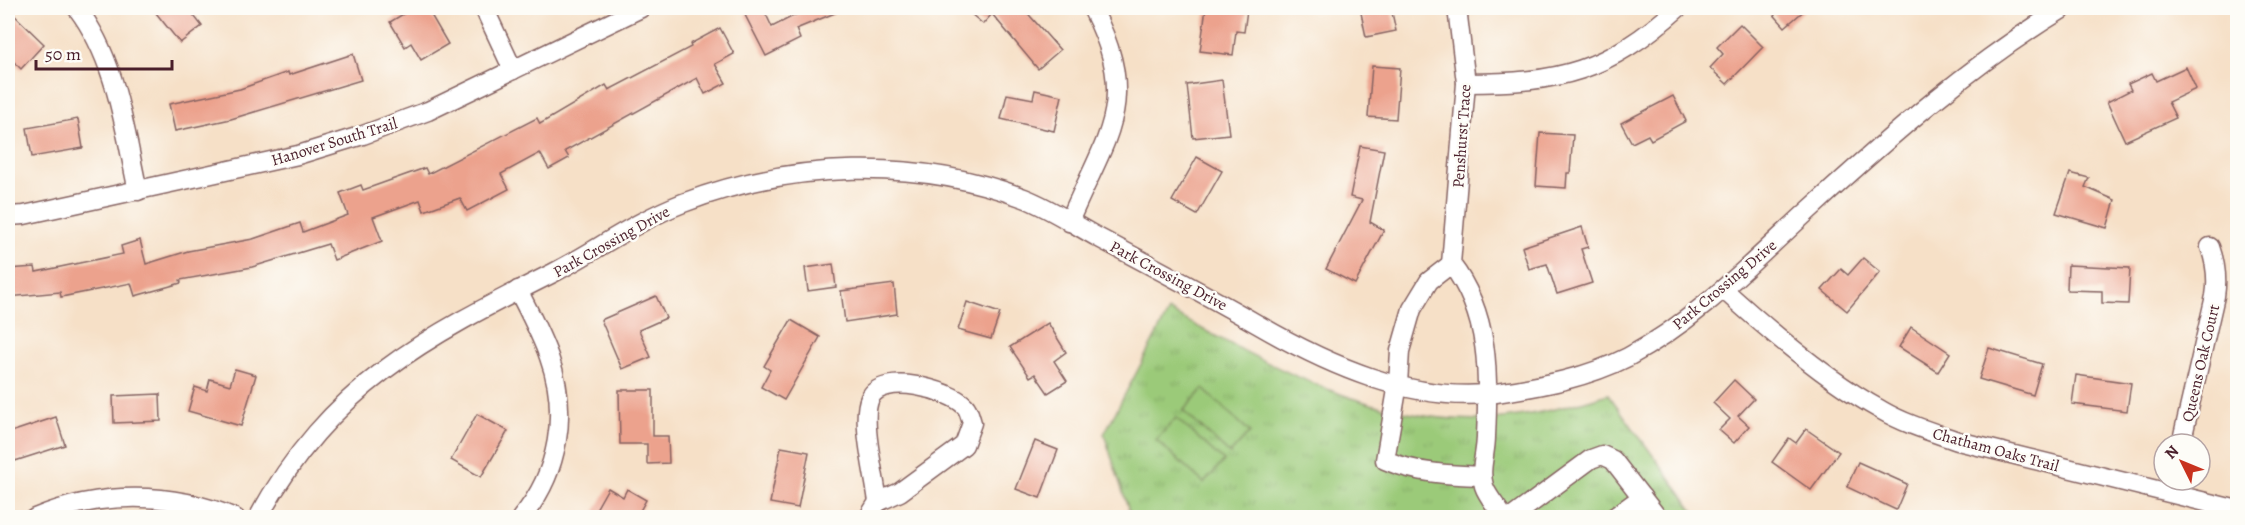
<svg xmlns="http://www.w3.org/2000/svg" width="2245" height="525" viewBox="0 0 2245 525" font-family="Alegreya,serif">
<defs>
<pattern id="park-tufts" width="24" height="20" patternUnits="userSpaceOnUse" patternTransform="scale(1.5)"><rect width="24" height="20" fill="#9bca79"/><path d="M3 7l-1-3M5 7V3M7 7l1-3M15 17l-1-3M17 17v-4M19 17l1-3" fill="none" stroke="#87ad69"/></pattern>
</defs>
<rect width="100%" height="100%" fill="#fdfcf7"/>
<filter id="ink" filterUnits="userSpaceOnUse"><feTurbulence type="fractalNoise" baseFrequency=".0167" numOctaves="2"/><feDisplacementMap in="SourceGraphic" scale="12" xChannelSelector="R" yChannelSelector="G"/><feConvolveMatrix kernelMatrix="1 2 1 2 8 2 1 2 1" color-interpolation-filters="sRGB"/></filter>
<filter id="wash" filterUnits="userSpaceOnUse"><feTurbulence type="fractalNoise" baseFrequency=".008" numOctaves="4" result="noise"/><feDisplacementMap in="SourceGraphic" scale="24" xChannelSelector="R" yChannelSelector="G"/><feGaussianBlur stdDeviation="1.35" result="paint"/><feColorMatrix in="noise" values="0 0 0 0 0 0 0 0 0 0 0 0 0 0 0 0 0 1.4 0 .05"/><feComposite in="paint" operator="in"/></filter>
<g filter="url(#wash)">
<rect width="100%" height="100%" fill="#f6e0c7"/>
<path fill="url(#park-tufts)" stroke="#727452" stroke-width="1.5" d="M1169,311C1267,364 1377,427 1493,419C1532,416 1571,406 1608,394L1698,517H1131L1104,434Z"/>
<g fill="#9bca79" stroke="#727452" stroke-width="1.5">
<polygon points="1203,389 1250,432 1230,454 1183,411"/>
<polygon points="1176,418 1224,461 1204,483 1156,440"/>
</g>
<g id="blocks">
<g fill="#eca28d">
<polygon points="152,8 188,8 202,26 180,43"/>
<polygon points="413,8 427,8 448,44 421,60 411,43 405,47 390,22"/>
<polygon points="758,8 763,8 772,27 809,8 847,8 796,29 800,39 766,56 745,15"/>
<polygon points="964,8 1023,8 1060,50 1038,69 992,14 983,24"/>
<polygon points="1206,8 1247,10 1244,32 1236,31 1233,55 1200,51"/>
<polygon points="1360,8 1391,8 1396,31 1366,37"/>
<polygon points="1768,8 1807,8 1785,27"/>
<polygon points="8,9 44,44 21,69 8,56"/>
<polygon points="1740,24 1763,47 1727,84 1710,68 1723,54 1717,47"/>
<polygon points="720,28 734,54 715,64 726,83 705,94 697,78 565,151 569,158 549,169 540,153 501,174 509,189 467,211 460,198 424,211 420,200 373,217 382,241 334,260 328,244 252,267 180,280 181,283 135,296 131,283 61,297 60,292 8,297 8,269 35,267 36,272 123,254 121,246 140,240 146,264 188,251 253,239 300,223 303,232 348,215 340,193 361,185 363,190 425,168 428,174 537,118 540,124 606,85 609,90 691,47 690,44"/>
<polygon points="353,54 361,80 231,119 175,131 169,104 240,89 288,72 289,75"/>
<polygon points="1372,66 1400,68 1396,119 1368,117"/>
<polygon points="2186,67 2196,89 2168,102 2176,118 2125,141 2107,102 2131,90 2128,84 2152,73 2156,81"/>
<polygon points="1222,80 1229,134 1193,138 1187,85"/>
<polygon points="1035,90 1062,96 1054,131 1001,119 1007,94 1033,99"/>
<polygon points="1673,96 1686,121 1651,140 1648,135 1632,143 1621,123"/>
<polygon points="78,119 83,148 32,157 27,128"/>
<polygon points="1540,133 1573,135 1570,173 1567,173 1566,188 1536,186"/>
<polygon points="1360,146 1384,150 1370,222 1384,230 1355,284 1326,269 1362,200 1350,197"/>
<polygon points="1197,157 1222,171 1197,215 1172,201"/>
<polygon points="2070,173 2089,178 2085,187 2115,200 2107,228 2056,213"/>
<polygon points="1582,227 1588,247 1581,249 1592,283 1557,294 1547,264 1529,269 1522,247"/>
<polygon points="1863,258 1880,272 1847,311 1822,290 1841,269 1848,275"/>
<polygon points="833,264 836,287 808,291 805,268"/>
<polygon points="2068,265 2130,268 2128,304 2102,303 2102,291 2067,290"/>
<polygon points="894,284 897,314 845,322 841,291"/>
<polygon points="656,296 666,318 639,330 651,357 622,369 601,320"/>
<polygon points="967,302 1000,313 991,339 958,330"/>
<polygon points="791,320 820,337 784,400 761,387 770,370 764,366"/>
<polygon points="1048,323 1066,352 1054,361 1067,381 1048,393 1035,374 1030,377 1010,347"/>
<polygon points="1911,327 1950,353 1938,372 1899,347"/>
<polygon points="1989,348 2042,364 2033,395 1979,379"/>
<polygon points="235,369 256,375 241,426 188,411 195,387 207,391 210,379 230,385"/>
<polygon points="2076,375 2131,383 2127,411 2072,404"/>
<polygon points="1734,380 1754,399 1738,416 1749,426 1734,443 1719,430 1730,419 1713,403"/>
<polygon points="619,390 653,390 653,436 668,436 669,463 647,464 647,444 620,444"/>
<polygon points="160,394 161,421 114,423 113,396"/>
<polygon points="477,414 508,431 481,477 451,460"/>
<polygon points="56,417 65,445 15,461 8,433"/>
<polygon points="1806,429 1839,452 1811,490 1772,462 1789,438 1796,443"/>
<polygon points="1035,441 1058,450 1040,498 1016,489"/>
<polygon points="781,447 809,452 798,508 770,503"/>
<polygon points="1858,462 1907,484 1896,510 1847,487"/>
<polygon points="608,488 623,497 627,489 646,500 636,518 591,518"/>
</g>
</g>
</g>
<g filter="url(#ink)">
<use href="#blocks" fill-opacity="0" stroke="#866362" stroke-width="1.5"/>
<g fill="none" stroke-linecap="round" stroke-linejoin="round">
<g stroke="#866362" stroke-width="21">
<g id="minor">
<path d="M77,8C117,61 124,128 138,191"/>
<polyline points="484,8 513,70"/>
<path d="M1457,8L1466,83L1451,264C1490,314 1489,375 1486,436C1486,454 1479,469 1484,486C1487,496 1498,508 1504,518"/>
<path d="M1466,83C1560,83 1607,72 1678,8"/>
<polyline points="8,216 24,215 298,155 363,135 428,111 641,8"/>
<path d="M1069,222C1106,135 1141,103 1092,8"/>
<path d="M1451,264L1429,281L1412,309L1400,351L1398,384L1385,460C1415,473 1450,475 1482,476"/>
<path d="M1723,289C1767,329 1829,382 1881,410C1905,424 1932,432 1958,441L2238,510"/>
<path d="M518,290C529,312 541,334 549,357C569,412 559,473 521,518"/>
<path d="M2181,444L2215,296C2218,278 2216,264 2210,247"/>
<path d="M35,518C98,491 172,491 235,518"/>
<path d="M258,518C330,386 425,337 553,273C597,250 636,221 683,203C790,162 916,157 1024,198C1050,208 1075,225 1099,238C1152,266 1205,294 1257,324C1326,364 1413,404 1496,393C1542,386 1587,378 1628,357C1697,320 1751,263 1808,211C1889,137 1970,65 2064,8"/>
<path d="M868,518L878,502L900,492L964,445L972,423C970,417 969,410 965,406C949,389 882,372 870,398C860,419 875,476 878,502"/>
<polyline points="1511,518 1591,459 1602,455 1613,460 1658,518"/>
<polyline points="1613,518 1642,497"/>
</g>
</g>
<use href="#minor" stroke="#fff" stroke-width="18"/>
</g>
</g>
<g text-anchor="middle" stroke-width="5" stroke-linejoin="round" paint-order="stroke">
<g font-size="16" fill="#4a1f2b" stroke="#fdfcf7">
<text transform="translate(1461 136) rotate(-86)" y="6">Penshurst Trace</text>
<text transform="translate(334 141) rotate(-17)" y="6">Hanover South Trail</text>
<text transform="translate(611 241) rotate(-29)" y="6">Park Crossing Drive</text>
<text transform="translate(1169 275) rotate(28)" y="6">Park Crossing Drive</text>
<text transform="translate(1724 284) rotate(-40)" y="6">Park Crossing Drive</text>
<text transform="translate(2200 363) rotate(-77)" y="6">Queens Oak Court</text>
<text transform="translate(1996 449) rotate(15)" y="6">Chatham Oaks Trail</text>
</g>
</g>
<rect width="2245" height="525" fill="none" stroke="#fdfcf7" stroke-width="30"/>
<g transform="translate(2182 462) rotate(313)"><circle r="28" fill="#fdfcf7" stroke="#b5a4a5" stroke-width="1.5"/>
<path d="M0-4.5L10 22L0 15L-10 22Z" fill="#c8321e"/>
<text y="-9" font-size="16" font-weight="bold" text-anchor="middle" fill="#4a1f2b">N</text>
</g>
<path d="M36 60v9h136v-9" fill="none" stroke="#4a1f2b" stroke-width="3"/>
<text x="45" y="60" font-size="18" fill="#4a1f2b" stroke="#fdfcf7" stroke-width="4.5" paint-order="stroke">50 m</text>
</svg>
